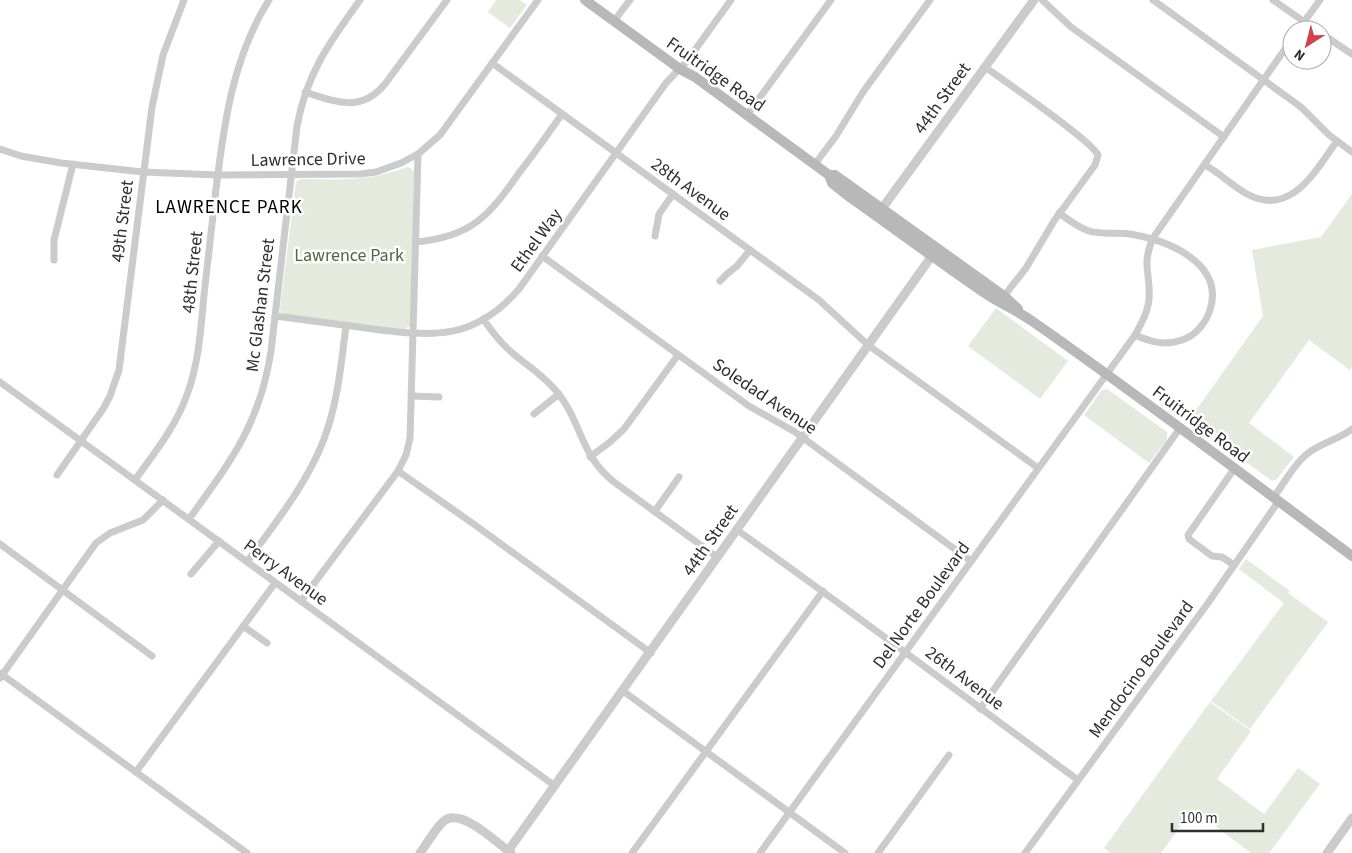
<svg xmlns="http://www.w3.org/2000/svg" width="1352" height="853" viewBox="0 0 1352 853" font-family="'Source Sans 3',sans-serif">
<rect width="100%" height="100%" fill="#fff"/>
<g fill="#e4eadd">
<polygon points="496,0 520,0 527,5 510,28 488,12"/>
<path d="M407,167L411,168L414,172L410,326L404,329L285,315L281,313L280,308L296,182L301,179C337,180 373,181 407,167Z"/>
<polygon points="1352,194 1352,367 1350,370 1309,340 1249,423 1294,457 1277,479 1272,481 1189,420 1263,316 1252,250 1321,237"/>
<polygon points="996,308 1068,361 1040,399 968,346"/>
<polygon points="1107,389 1167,432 1167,440 1149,463 1084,415 1102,390"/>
<polygon points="1246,559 1290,591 1288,593 1328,622 1250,729 1211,701 1284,603 1239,569"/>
<polygon points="1210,702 1251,731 1217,779 1264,814 1298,768 1320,784 1269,853 1251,853 1193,809 1161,853 1110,853 1104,848"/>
</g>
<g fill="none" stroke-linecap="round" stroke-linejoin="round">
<g stroke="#cbcbcb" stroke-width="7">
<polyline points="1042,0 1071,27 1224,137"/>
<polyline points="1153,0 1301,107 1329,135 1352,152"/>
<polyline points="1273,0 1316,30"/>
<polyline points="614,21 630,0"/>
<polyline points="1298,30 1320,0"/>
<polyline points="1322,34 1352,54"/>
<polyline points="492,63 819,300 868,345 1038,468"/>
<path d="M985,67C1003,80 1092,141 1098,155L1095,165L1054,221L1026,268L1004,296"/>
<path d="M305,92C336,102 361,113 385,84L447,0"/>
<polyline points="747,115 831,0"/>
<polyline points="0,149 21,156 61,163 143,172 218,175 360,174 376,172 401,163 418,154 440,135 538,0"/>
<polyline points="815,164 836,136 863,92 930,0"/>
<path d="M1205,165C1220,173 1232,186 1247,194C1291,218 1316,170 1337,141"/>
<path d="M1059,213C1069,220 1077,227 1089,231C1102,235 1116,232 1130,234C1166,239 1225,263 1210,310C1206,323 1195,336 1182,340C1165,346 1151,342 1135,335"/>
<polyline points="655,236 659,214 673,194"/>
<path d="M416,242C471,237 489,216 519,173C534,154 548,134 562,114"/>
<polyline points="542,256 749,406 795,432 971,561"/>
<polyline points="54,260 54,240 73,164"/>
<polyline points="720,281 727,274 737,266 750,250"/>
<path d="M275,316C305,320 335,324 366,328C430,336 472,343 519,289L666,83L687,61L731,0"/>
<path d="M483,319C491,330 498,340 508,349C524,364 543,374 557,392C582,422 579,454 614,482L717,557"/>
<polyline points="0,382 555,786"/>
<polyline points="412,396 439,397"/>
<polyline points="534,414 559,394"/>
<polyline points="590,457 610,442 624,429 678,355"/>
<polyline points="398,471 475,525 651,653"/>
<polyline points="57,475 103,409 110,396 119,370 152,107 163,55 184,0"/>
<path d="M135,480C155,452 177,425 188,392C199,361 201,327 204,295C208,259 212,224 216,189C224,123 233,57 269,0"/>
<path d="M1273,498C1284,484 1293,465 1307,454C1320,443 1338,440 1352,429"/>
<polyline points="655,511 679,477"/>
<path d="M189,519C231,461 260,424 271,351L297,126C307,73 329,43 360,0"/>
<path d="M737,530C852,611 964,697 1078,780"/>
<polyline points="0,544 152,656"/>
<path d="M247,562C275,523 307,484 324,439C338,402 341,364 346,326"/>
<polyline points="1234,565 1222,557 1212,556 1189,539 1188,535 1234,469"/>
<polyline points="191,574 219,541"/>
<polyline points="301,601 398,471 406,455 410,438 418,154"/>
<polyline points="243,626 267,643"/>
<polyline points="0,673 247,853"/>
<polyline points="0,678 96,543 110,533 143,520 163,500"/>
<polyline points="623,691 845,853"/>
<polyline points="980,709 1180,428"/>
<polyline points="136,772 275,583"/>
<polyline points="632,853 823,591"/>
<path d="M760,853L1135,335C1141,324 1148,312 1149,299C1151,274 1141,265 1153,238L1292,39"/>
<polyline points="878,853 949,755"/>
<polyline points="1025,853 1208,603 1278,502"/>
</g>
<g stroke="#cbcbcb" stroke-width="9">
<polyline points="878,214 1034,0"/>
<polyline points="508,851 936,250"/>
<path d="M420,853C426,845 437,826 444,821C461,807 497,843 511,853"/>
<polyline points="1327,853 1352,818"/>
</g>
<g stroke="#b8b8b8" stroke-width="10">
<polyline points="585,0 680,69 695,77 829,175 835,175 1004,296 1018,309"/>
<path d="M829,175L832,183L851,198C896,230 941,263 986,294C1001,304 1018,311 1032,321C1141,397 1246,477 1352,556"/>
</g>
</g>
<g text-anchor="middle" stroke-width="5" stroke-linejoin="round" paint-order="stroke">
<g font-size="18" fill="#2e2e2e" stroke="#fff">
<text transform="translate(716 74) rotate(35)" y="6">Fruitridge Road</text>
<text transform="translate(942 98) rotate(-54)" y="6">44th Street</text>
<text transform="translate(308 159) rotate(-1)" y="6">Lawrence Drive</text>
<text transform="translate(691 189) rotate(36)" y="6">28th Avenue</text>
<text transform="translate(122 221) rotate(-83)" y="6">49th Street</text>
<text transform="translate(536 240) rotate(-54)" y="6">Ethel Way</text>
<text transform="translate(192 272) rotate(-84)" y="6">48th Street</text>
<text transform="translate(260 305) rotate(-83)" y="6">Mc Glashan Street</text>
<text transform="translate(765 396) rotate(34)" y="6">Soledad Avenue</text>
<text transform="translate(1201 424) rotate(37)" y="6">Fruitridge Road</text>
<text transform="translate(710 540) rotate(-55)" y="6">44th Street</text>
<text transform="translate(286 572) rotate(36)" y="6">Perry Avenue</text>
<text transform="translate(921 605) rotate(-54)" y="6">Del Norte Boulevard</text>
<text transform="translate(1141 669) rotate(-54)" y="6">Mendocino Boulevard</text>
<text transform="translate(965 678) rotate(37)" y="6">26th Avenue</text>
</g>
<g font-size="18" fill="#526640" stroke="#fff">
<text x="349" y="261">Lawrence Park</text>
</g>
<g font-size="19" letter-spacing="1" fill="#000" stroke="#fff">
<text x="229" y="213">LAWRENCE PARK</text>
</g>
</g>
<g transform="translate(1307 45) rotate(216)"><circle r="24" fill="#ffffff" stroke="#ababab"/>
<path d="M0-4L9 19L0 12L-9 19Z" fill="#d6404b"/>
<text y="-8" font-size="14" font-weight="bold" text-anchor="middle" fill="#2e2e2e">N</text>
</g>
<path d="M1172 823v8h91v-8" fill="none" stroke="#2e2e2e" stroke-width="2.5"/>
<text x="1180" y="823" font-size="15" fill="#2e2e2e" stroke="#ffffff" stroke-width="4" paint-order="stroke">100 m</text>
</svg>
